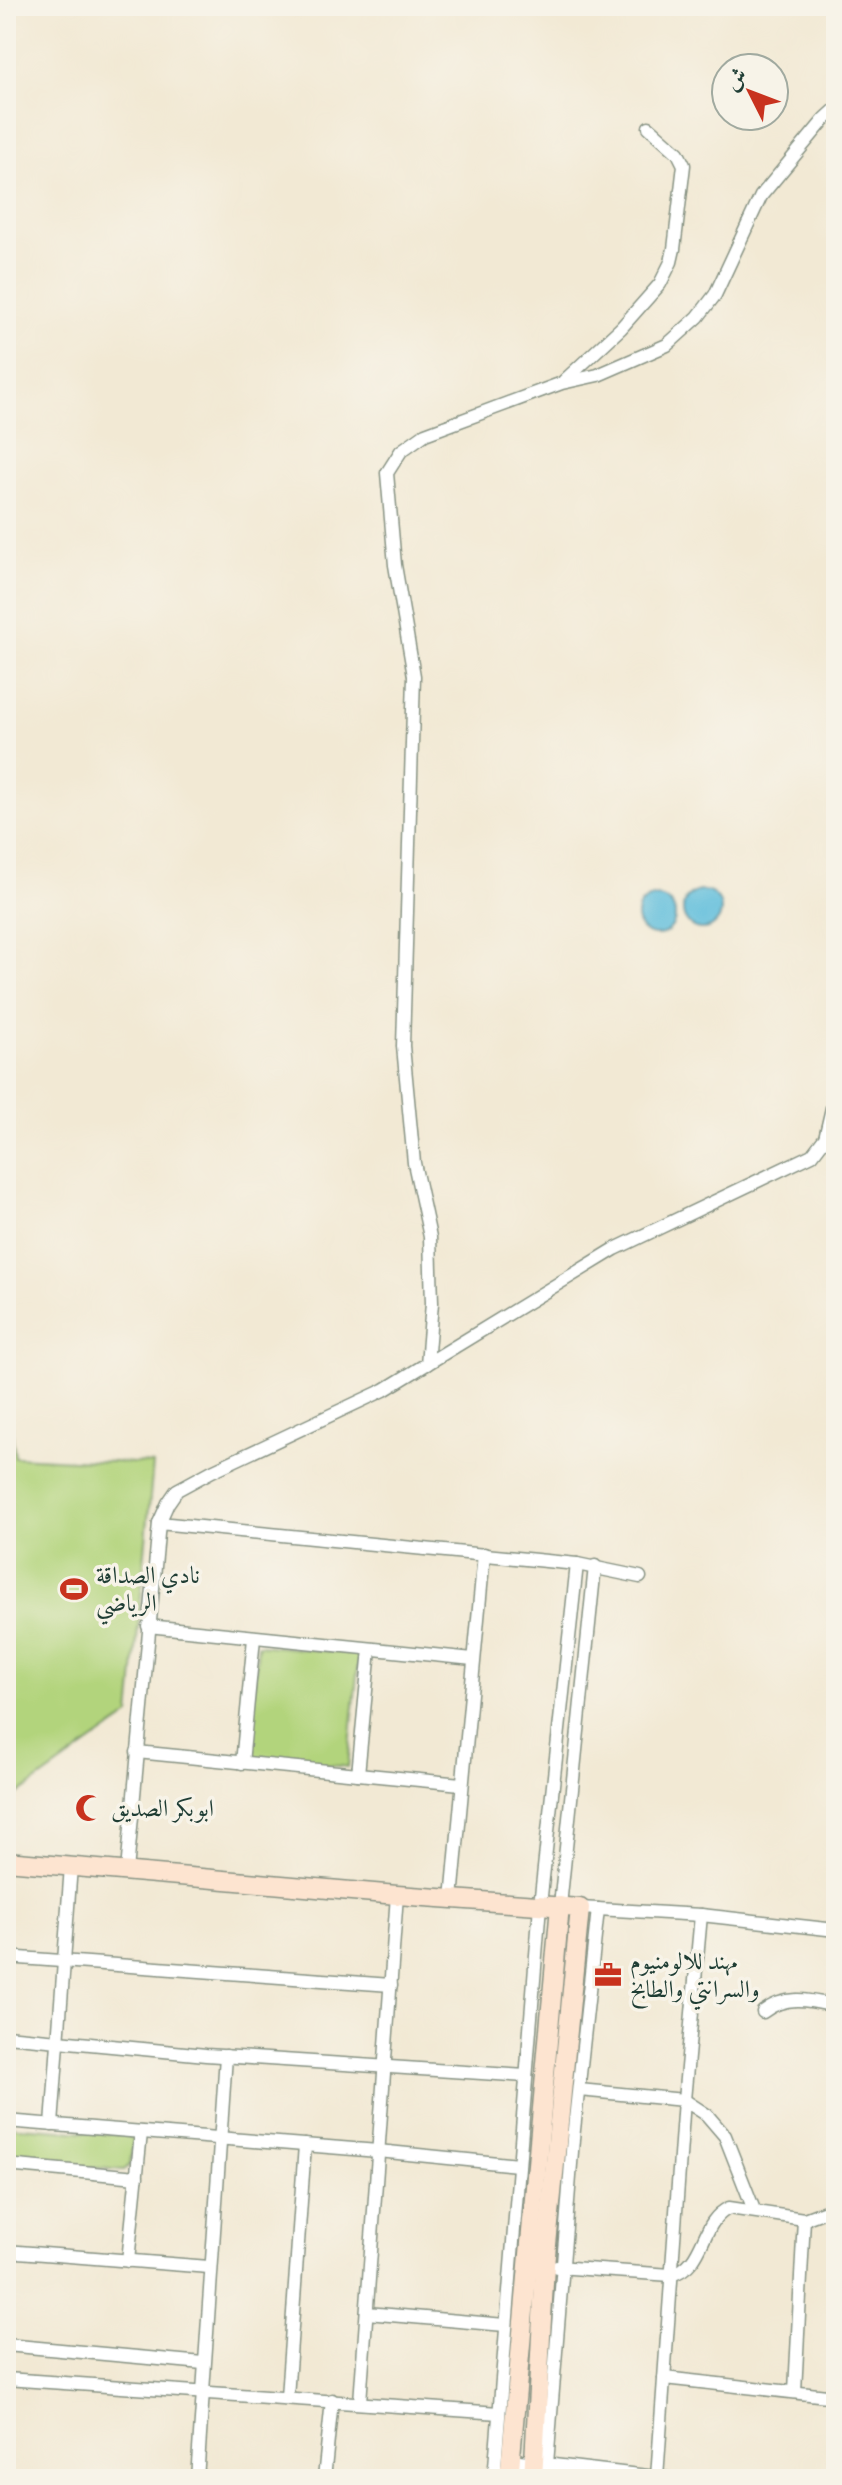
<svg xmlns="http://www.w3.org/2000/svg" width="842" height="2485" font-family="'Gentium Book Plus',Amiri,serif">
	<style>
		.green { fill: #b2d47c; stroke: #688858; stroke-width: 2 }
		.water { fill: #5dbddc; stroke: #3e7d88; stroke-width: 2 }
		.lines { fill: none; stroke-linecap: round; stroke-linejoin: round }
		.street-casing { stroke: #889384; stroke-width: 15 }
		.secondary-casing { stroke: #889384; stroke-width: 21 }
		.street { stroke: #fff; stroke-width: 12 }
		.secondary { stroke: #fde4d0; stroke-width: 18 }
		.labels { text-anchor: middle; stroke-width: 7; stroke-linejoin: round; paint-order: stroke }
		.poi-label { font-size: 24px; fill: #1f3d34; stroke: #f7f3e8; text-anchor: start }
	</style>
	<rect width="100%" height="100%" fill="#f7f3e8"/>
	<filter id="ink" filterUnits="userSpaceOnUse"><feTurbulence type="fractalNoise" baseFrequency=".0125" numOctaves="2"/><feDisplacementMap in="SourceGraphic" scale="16" xChannelSelector="R" yChannelSelector="G"/><feConvolveMatrix kernelMatrix="1 2 1 2 8 2 1 2 1" color-interpolation-filters="sRGB"/></filter>
	<filter id="wash" filterUnits="userSpaceOnUse"><feTurbulence type="fractalNoise" baseFrequency=".006" numOctaves="4" result="noise"/><feDisplacementMap in="SourceGraphic" scale="32" xChannelSelector="R" yChannelSelector="G"/><feGaussianBlur stdDeviation="1.8" result="paint"/><feColorMatrix in="noise" values="0 0 0 0 0 0 0 0 0 0 0 0 0 0 0 0 0 1.4 0 .05"/><feComposite in="paint" operator="in"/></filter>
	<g filter="url(#wash)">
		<rect width="100%" height="100%" fill="#f2e9d4"/>
		<g class="green">
			<polygon points="6,1406 9,1406 15,1457 153,1464 130,1715 6,1803"/>
			<polygon points="258,1645 359,1654 348,1767 247,1757"/>
			<polygon points="6,2126 127,2135 133,2140 130,2165 124,2170 6,2161"/>
		</g>
		<g class="water">
			<circle cx="702" cy="910" r="19"/>
			<circle cx="656" cy="916" r="19"/>
		</g>
	</g>
	<g filter="url(#ink)">
		<g class="lines">
			<g class="street-casing">
				<g id="street">
					<polyline points="564,381 621,328 660,284 671,262 674,249 684,165 678,153 649,127"/>
					<polyline points="427,1364 432,1303 430,1237 414,1163 403,1046 414,676 395,565 387,473 401,451 425,434 562,383 598,375 667,345 698,317 715,295 761,196 824,120 836,109"/>
					<polyline points="159,1523 168,1503 177,1490 212,1471 384,1390 615,1249 812,1155 825,1138 836,1091"/>
					<polyline points="148,1626 473,1659"/>
					<polyline points="137,1752 358,1774 370,1649"/>
					<polyline points="242,1763 254,1638"/>
					<polyline points="358,1774 461,1784"/>
					<polyline points="127,1871 159,1523 577,1564 640,1577"/>
					<polyline points="452,1899 484,1554"/>
					<polyline points="560,1906 595,1566"/>
					<polyline points="580,1908 701,1915 836,1930"/>
					<polyline points="6,1957 391,1985"/>
					<path d="M763,2012C786,1994 809,2000 836,2006"/>
					<polyline points="6,2036 206,2055 526,2076"/>
					<polyline points="579,2090 684,2100 707,2115 725,2136 754,2210"/>
					<polyline points="6,2121 378,2151 518,2165"/>
					<polyline points="52,2125 71,1866"/>
					<polyline points="6,2165 137,2177"/>
					<polyline points="6,2251 209,2267"/>
					<polyline points="128,2261 141,2133"/>
					<path d="M557,2267L671,2275C707,2264 699,2222 729,2208L804,2219L836,2207"/>
					<polyline points="367,2313 505,2325"/>
					<polyline points="6,2345 203,2363"/>
					<polyline points="664,2378 836,2397"/>
					<polyline points="6,2379 499,2413"/>
					<polyline points="795,2391 804,2219"/>
					<polyline points="287,2397 305,2145"/>
					<polyline points="360,2402 397,1895"/>
					<polyline points="511,2460 673,2479"/>
					<polyline points="547,2464 573,2139 598,1909"/>
					<polyline points="6,2475 59,2479"/>
					<polyline points="657,2477 684,2100 701,1915"/>
					<polyline points="197,2479 226,2056"/>
					<polyline points="324,2479 332,2400"/>
					<polyline points="494,2479 540,1905 577,1564"/>
				</g>
			</g>
			<g class="secondary-casing">
				<g id="secondary">
					<polyline points="6,1861 397,1895 580,1908 545,2265 533,2479"/>
					<polyline points="509,2479 560,1906"/>
				</g>
			</g>
			<use href="#street" class="street"/>
			<use href="#secondary" class="secondary"/>
		</g>
	</g>
	<defs>
		<g id="stadium-bare" transform="scale(2.16)"><path d="M0-5a6.5 5 0 1 0 0 10a6.5 5 0 1 0 0-10ZM-3.5-1.8h7v3.6h-7Z" fill="#c8321e" stroke="#f7f3e8" stroke-width="2.5" paint-order="stroke"/></g>
		<g id="mosque-bare" transform="scale(2.16)"><path d="M3.5-4.9A6 6 0 1 0 3.5 4.9A5 5 0 1 1 3.5-4.9Z" fill="#c8321e" stroke="#f7f3e8" stroke-width="2.5" paint-order="stroke"/></g>
		<g id="office-bare" transform="scale(2.16)"><path d="M-6-3h4V-5.5h4V-3h4V5H-6ZM-1-4.5V-3h2v-1.5ZM-6 0V1H6V0Z" fill="#c8321e" stroke="#f7f3e8" stroke-width="2.5" paint-order="stroke"/></g>
	</defs>
	<g fill-rule="evenodd">
		<use href="#stadium-bare" x="74" y="1589"/>
		<use href="#mosque-bare" x="89" y="1808"/>
		<use href="#office-bare" x="608" y="1975"/>
	</g>
	<g class="labels">
		<g class="poi-label">
			<text x="96" y="1583">نادي الصداقة<tspan x="96" dy="28">الرياضي</tspan></text>
			<text x="111" y="1816">ابوبكر الصديق</text>
			<text x="630" y="1969">مهند للالومنيوم<tspan x="630" dy="28">والسرانتي والطابخ</tspan></text>
		</g>
	</g>
	<rect width="842" height="2485" fill="none" stroke="#f7f3e8" stroke-width="32"/>
	<g transform="translate(750 92) rotate(312)"><circle r="38" fill="#f7f3e8" stroke="#a1aaa0" stroke-width="2"/>
	<path d="M0-6L14 30L0 20L-14 30Z" fill="#c8321e"/>
	<text y="-12" font-size="22" font-weight="bold" text-anchor="middle" fill="#1f3d34">ش</text>
	</g>
</svg>
